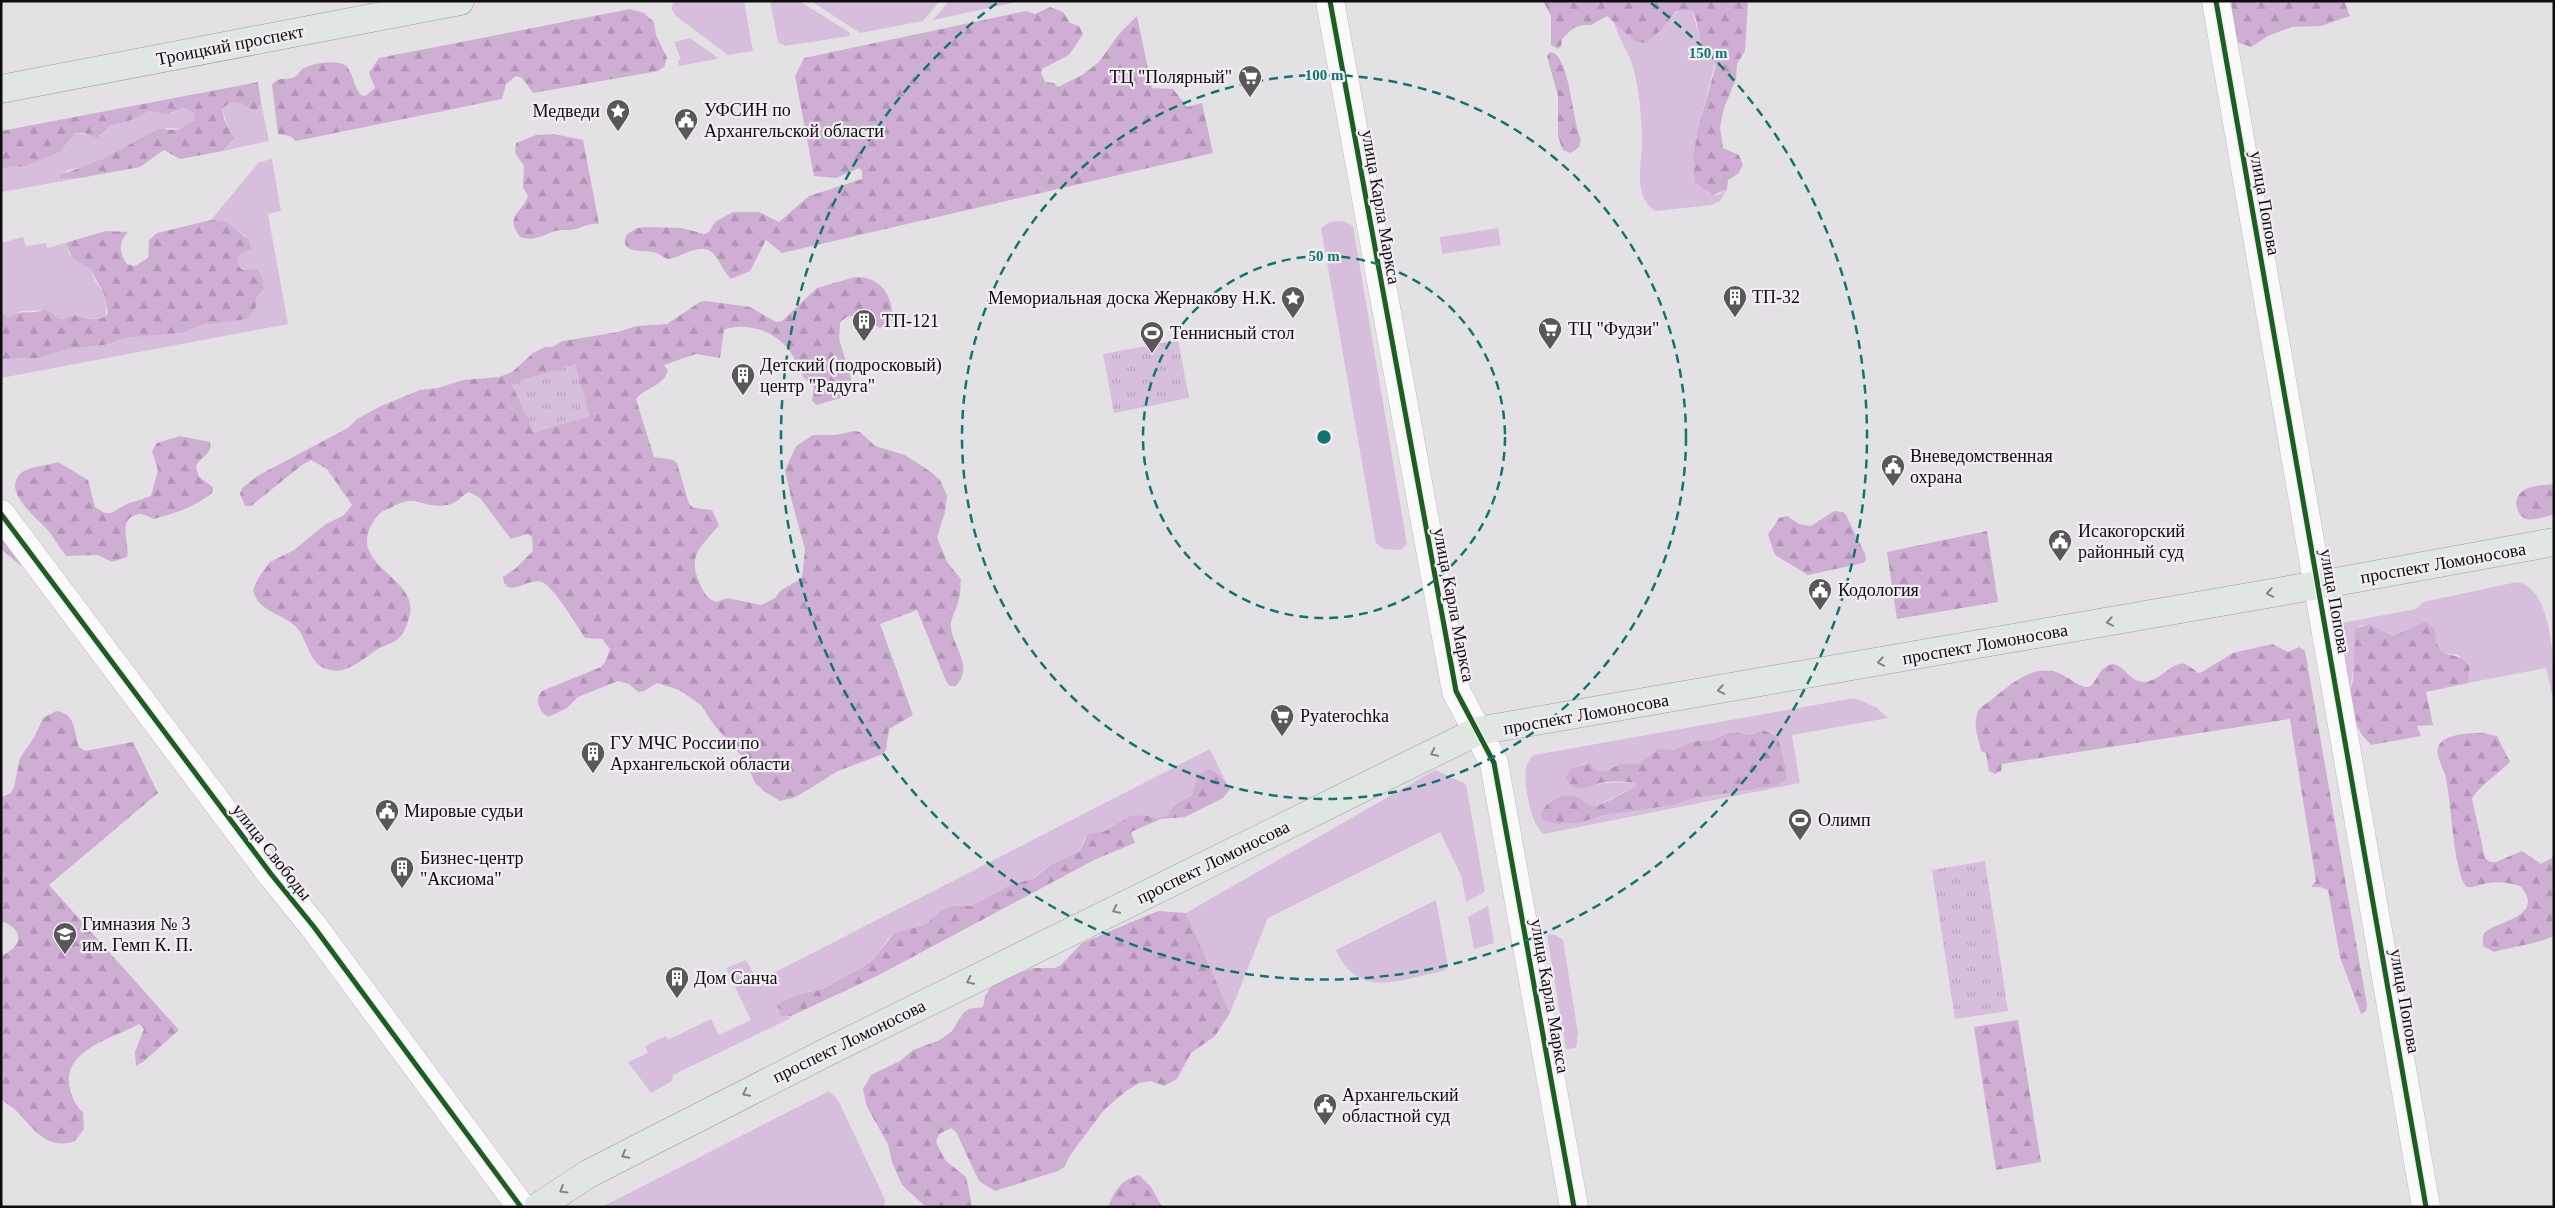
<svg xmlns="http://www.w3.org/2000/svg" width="2555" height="1208" font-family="Georgia,serif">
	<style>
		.grass { fill: #d8bedd; fill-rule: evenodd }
		.forest { fill: url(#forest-firs) }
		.park { fill: url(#park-tufts) }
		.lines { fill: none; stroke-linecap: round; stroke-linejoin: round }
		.minor-casing { stroke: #bebcbf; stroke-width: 29 }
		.major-casing { stroke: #94a09a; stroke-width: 29 }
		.minor { stroke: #fbfafb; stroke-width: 28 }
		.major { stroke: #e0e7e2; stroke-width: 28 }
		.cycleway-casing { stroke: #f2edf3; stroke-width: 8 }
		.cycleway { stroke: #1b5e20; stroke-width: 5 }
		.oneway { stroke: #828583 }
		.ring { fill: none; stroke: #0f766e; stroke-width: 2.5; stroke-dasharray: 9 6 }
		.labels { text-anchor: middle; stroke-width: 4.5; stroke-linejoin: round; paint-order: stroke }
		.street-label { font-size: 18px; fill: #0e0d0e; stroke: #f2edf3 }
		.poi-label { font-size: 18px; fill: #0e0d0e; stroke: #f2edf3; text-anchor: start }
		.centre { fill: #0f766e; stroke: #f2edf3; stroke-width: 2.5 }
		.ring-label { font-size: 15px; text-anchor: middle; font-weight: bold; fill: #0f766e; stroke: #f2edf3; stroke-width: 4.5; stroke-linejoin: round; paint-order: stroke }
	</style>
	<defs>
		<pattern id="forest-firs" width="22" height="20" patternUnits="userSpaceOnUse" patternTransform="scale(1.25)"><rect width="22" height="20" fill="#cfaed4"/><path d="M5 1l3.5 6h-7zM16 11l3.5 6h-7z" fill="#b194b5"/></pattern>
		<pattern id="park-tufts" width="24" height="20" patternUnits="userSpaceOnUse" patternTransform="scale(1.25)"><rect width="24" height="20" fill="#d8bedd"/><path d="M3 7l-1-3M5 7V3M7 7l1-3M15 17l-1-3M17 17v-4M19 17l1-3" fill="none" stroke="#b8a2bc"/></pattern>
	</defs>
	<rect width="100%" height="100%" fill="#e4e1e5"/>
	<g class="grass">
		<polygon points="674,1 744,1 753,51 728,55 676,16 671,8"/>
		<polygon points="770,1 799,1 849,32 850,36 785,46 778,42"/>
		<polygon points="811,1 940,1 923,21 860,33"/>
		<polygon points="949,1 1022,1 933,20"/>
		<path d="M1680,9L1692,10L1704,52L1716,60L1698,128L1693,163L1699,184L1709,193L1718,195L1727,189L1720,201L1712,205L1655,211C1631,195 1643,159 1642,136C1641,113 1639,85 1632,64C1627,49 1617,36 1614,21L1635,42L1646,43Z"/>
		<polygon points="690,38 717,57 716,59 679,66 678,60 681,59 674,42"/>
		<polygon points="233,101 241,102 256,110 261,102 269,141 223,151 233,141 222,109"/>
		<polygon points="185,108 195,114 195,120 182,129 167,128 150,134 105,158 84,167 68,170 61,178 80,178 1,192 1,169 13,166 24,167 60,152 75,133 100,136 111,125 150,111 172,113"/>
		<polygon points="272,159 281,211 268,214 288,324 1,378 1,359 39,358 69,349 104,345 126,338 182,333 202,325 248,319 256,307 255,298 264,289 262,276 257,269 242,270 237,263 239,255 247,251 247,237 227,223 211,220 259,162"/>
		<polygon points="1344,221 1353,226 1407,544 1401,550 1384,549 1376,543 1321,228 1330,222"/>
		<polygon points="1498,228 1501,245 1442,254 1440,237"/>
		<path d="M23,237L26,246L46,243L47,248L65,243C73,264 73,258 90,267L95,281L108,299L105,317C95,321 84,317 74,315C61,320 57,321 47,310L21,311L9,317L1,313V243Z"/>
		<path d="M2517,582C2555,588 2554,674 2554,703L2546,668L2468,683L2470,667L2458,655L2442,652L2436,642V636L2412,627L2393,636L2369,624L2359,626C2352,649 2356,672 2348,695L2337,624L2416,609L2423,602Z"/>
		<path d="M1854,698L1876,707L1888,718L1792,735L1800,783L1544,834C1531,827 1523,781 1526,768C1527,763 1531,757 1534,755ZM1765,730L1777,737C1780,744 1788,773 1787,779L1776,786L1694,798L1674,805L1605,815L1579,823L1558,824L1550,802C1562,794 1578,792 1588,806H1596L1636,786L1637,782L1604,783L1576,788L1573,768L1586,763L1592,765L1598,771L1604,773L1620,764H1639L1659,750H1674L1694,741L1712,740L1730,732L1751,735Z"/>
		<polygon points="1210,749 1225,780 1218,773 1197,775 1192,795 1173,806 1167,816 1158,818 1143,815 1130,816 1113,828 1085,837 1079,852 1052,864 1027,882 1001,890 971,906 952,906 940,911 925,925 891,935 874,959 863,967 823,989 797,995 786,1017 791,1016 789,1019 673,1075 672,1081 651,1093 628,1062 648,1053 645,1046 666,1036 668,1040 711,1019 719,1035 751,1020 726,968 746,960 758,981"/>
		<polygon points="1435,770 1466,784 1485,892 1466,902 1461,875 1440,832 1268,918 1230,1013 1186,913"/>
		<path d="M1436,900L1448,967L1443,971C1400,979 1359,1001 1336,950Z"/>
		<polygon points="1488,906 1494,943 1474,949 1468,917"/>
		<polygon points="1548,934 1555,935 1563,940 1578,1033 1576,1048 1566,1049 1548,942"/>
		<polygon points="829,1091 838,1100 881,1191 885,1200 884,1207 602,1207"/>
	</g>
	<g class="forest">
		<polygon points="1543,1 1748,1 1745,51 1737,64 1736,79 1724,108 1720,127 1723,148 1739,155 1743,165 1738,174 1728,180 1727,189 1713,195 1695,183 1693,158 1698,128 1716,65 1713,56 1704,52 1702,48 1696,19 1692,10 1676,11 1662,29 1646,43 1635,42 1607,16 1591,25 1582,25 1572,29 1562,39 1561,46 1558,49 1551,45 1551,16"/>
		<polygon points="2233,1 2344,1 2350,16 2321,26 2291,27 2268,36 2251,47 2237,42 2228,11"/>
		<path d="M1050,7L1063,12L1070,23L1079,26L1083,34L1069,55L1042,69L1041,73L1045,82L1054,83L1058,87L1082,75L1099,62L1119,34L1137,16L1152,88L1173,89L1187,107L1202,103L1213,153L782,253L766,240L750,271L731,279C721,269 721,262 713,253C700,241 681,258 668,259C662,257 659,253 653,252C641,250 618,254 627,234L638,228L646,227L682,228L704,234L709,232L715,222L733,212H759L779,222L809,196L862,179V171L859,168L836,178L814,176L795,76L804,58L1026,11L1035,14Z"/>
		<path d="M630,9L644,13L654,22L656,35L667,58L664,67L658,71L533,93L522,78L516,76L506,84L502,99L296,141L290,136L278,134L272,85C279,75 287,82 296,76C299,74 300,70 304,68C313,63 341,58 348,68C354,77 354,87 361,95L365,96L375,88L369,73L379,58Z"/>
		<path d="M1550,52C1570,53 1572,122 1581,139L1579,147L1571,153L1563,150L1558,137V96L1547,56Z"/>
		<path d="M258,82L261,102L258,109L253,110C241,103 234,97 222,109L224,119L234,139L223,151L180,159L164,150L140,167L80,178H61V175L105,158L158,129L178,130L195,120V114L185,108L167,114L150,111L128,121L111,125L97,138L84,133H75L60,152L24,167L13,166L1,169V131Z"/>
		<path d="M554,134L583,140L599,224C589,223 584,227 576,229C569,231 562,229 555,231C542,235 534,242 520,237C504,216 522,213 528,196L523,187L524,166L515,153L516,143L536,135Z"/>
		<path d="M211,220L227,222L249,240L251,249L239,255L237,263L242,270L257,269L262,276L264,289L256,298V307L248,319L202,325L182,333L126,338L104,345L69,349L39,358L1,359V313L9,317C23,308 31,316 45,309C60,317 54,323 74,315C85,317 97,323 107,315C110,295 98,287 91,269L73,259L65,243L106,231L128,232C118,243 119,252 127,264L135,266L148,258L149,240L157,233Z"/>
		<path d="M855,277C883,277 892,296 893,320L880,328C867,321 852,308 840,323L839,339L854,388L848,396L816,405L812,400L814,388C810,382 804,379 801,373C797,365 794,356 788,349C775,331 745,321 724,330L720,358L696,354L664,365L668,371C662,387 646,387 636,399L654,457L673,460L677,463L689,504L694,508L712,510L719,525C703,546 687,553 699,582C703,591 706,598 716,602L728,598L761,605L775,598L780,591L802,578L805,549L792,502L785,470L796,446L813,435H836L854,431L860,432L875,446L905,455L931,472L940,480L947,496L945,512L937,537L947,562L961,579C960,586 961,595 958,602C956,611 950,618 951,628C953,647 974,666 956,686H950L946,681L917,610L880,624L913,715L889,729L886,750L883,754L838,771L796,797L780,801L765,792L755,783L745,760L715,726L701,705L679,690L657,683L644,691L638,692L629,684L618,681L578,697L567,708L548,717C539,711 534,700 542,691L601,667L605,662L610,649L602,639L585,638C577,626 554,587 542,582C527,577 507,601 503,577L515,569L533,551L532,537L527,534L511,539L480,498L469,492C461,496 457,504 447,505C420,509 418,492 390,508C385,510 381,512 377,516C340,566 418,574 410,615C408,621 405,631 401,636C394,644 383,645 375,651C360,661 344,677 324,668C308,661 307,637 295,626C281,613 257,611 253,590L259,577L270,562L294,550L326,524L344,515L352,505L327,469L311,460L302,465L251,506H245L240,494L242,488L259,475L348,428L357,419L381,406L420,390L438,388L463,380L499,377L512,372L533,353L545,347H552L563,341L618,332L636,326L667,324L700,302L706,301L750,307L776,322L782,321L817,288Z"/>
		<path d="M180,436L210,442C213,455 200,456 196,467L199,477L213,487L212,493C193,508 178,512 154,519C149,518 143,513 139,514C115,518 131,545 127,557L112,562L98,555L66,556C61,549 56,542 51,534C41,520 0,493 21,473C29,466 47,466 58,462L88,480L95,507L105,513H111L127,504L151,496L158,470L152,451L157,443Z"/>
		<path d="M2554,484V514C2536,519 2521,527 2516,504C2518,484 2540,486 2554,484Z"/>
		<polygon points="1834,511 1843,512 1846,515 1865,554 1866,560 1863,563 1808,575 1775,555 1768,535 1779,518 1787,516 1799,524 1811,526"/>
		<polygon points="1,524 26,566 20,565 1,549"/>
		<polygon points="1987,531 1998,602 1897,619 1887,552"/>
		<path d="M2422,623H2427L2435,630L2436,642L2442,652C2454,657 2462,655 2470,667L2468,683L2426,692L2433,725L2417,726L2421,736L2371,745L2362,735L2355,722L2348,695L2353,681L2355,629L2369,624L2393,636Z"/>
		<path d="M2272,644L2288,652L2299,647L2305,651L2367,1005L2366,1011L2361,1014L2340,957L2328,890L2320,887H2311L2316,881L2290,719L2002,764L2001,771L1995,774L1989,771L1986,753L1981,751C1979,738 1973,729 1977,714C1978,708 1984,705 1990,701C2008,687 2027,667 2053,671C2064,673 2080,688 2087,687C2097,687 2097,665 2114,664C2125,667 2131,682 2144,682C2161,681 2173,660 2185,664C2190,666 2194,670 2198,673L2202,672L2233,653Z"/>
		<path d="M56,711C76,713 74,732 79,747L85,751L133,742L158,793L49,885L179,1030L143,1062L136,1066L135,1052L144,1029L139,1024C113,1039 61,1049 70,1089C72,1098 76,1106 83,1112L84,1129L75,1141C51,1150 36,1133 22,1117C16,1109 8,1105 1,1099V956C23,946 25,930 1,921V797L11,793L14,787L20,758L35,736L43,718Z"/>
		<path d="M1764,730L1777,737C1780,743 1788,773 1787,779L1776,786L1694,798L1674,805L1605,815L1579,823L1558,824L1543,820L1541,813C1548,800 1566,790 1581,799C1586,802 1587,807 1594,806C1601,806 1629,790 1636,786V783C1626,781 1611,781 1600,783C1590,786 1583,790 1573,787L1566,779L1569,769L1589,763L1598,771L1604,772L1620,764H1639L1659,749L1674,750L1694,741L1712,740L1730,732L1751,735Z"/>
		<path d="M2483,733L2497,736L2510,762C2500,772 2477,788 2472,799L2485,858L2490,862H2496L2522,851L2541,864L2552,858L2554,853V936C2533,945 2516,946 2494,952L2483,946C2483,942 2482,938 2484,934C2490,922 2549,918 2520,886C2510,883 2498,881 2487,883C2479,885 2474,888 2467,887L2463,882C2452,851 2452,810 2446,778C2444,768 2434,755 2439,745C2446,733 2472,733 2483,733Z"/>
		<path d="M1209,769C1218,772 1226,780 1230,789L1223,798L1185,817L1161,819L1131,832L1135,843L1096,859L877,976L791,1016H781L777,1005L797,995L823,989L863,967L874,959L894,933L925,925L940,911L952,906H971L1009,886L1034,878L1052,864L1079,852L1088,834L1105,831L1130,816L1143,815L1158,818L1167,816L1173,806L1192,795L1197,775Z"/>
		<polygon points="1158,911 1186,913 1230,1013 1215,1036 1191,1053 1177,1079 1164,1086 1151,1081 1139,1083 1126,1091 1104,1110 1071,1154 1064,1167 1058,1171 995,1191 979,1181 956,1132 951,1128 939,1134 936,1142 945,1160 966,1177 972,1206 926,1207 902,1185 892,1162 888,1144 867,1107 863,1089 871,1075 900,1061 913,1050 940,1040 952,1031 963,1013 969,1009 983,1007 985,996 993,984 1033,968 1055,968 1061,965 1082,943"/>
		<polygon points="2018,1020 2041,1162 1996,1170 1974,1027"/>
		<path d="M1139,1175L1151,1187L1162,1207H1108C1114,1192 1121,1179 1139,1175Z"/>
	</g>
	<g class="park">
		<polygon points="1178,340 1189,398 1114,413 1103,354"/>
		<polygon points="575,364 590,416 534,433 511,383"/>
		<polygon points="1985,861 2008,1011 1955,1019 1932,870"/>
	</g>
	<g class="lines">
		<g class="minor-casing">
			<g id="minor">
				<polyline points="1330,1 1456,691 1494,763 1574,1207"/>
				<polyline points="2216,1 2426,1207"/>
				<polyline points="1,514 271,874 314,927 521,1207"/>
			</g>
		</g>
		<g class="major-casing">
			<g id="major">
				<polyline points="1,89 460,1"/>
				<polyline points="538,1207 588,1174 825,1053 1478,731 2341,581 2554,542"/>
			</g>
		</g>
		<use href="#minor" class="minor"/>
		<use href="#major" class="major"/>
		<g class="cycleway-casing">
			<g id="cycleway">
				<polyline points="1330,1 1456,691 1494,763 1574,1207"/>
				<polyline points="2216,1 2426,1207"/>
				<polyline points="1,514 271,874 314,927 521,1207"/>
			</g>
		</g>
		<use href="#cycleway" class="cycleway"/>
	</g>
	<defs><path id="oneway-chevron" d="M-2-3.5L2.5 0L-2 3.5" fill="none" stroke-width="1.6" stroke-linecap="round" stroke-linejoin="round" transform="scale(1.25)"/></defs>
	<g class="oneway">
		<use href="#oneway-chevron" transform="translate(2270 593) rotate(170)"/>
		<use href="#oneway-chevron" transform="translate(2110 622) rotate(170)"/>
		<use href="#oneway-chevron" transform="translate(1881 662) rotate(170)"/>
		<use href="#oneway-chevron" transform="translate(1721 690) rotate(170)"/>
		<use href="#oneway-chevron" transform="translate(1434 753) rotate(154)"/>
		<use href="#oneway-chevron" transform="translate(1116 910) rotate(154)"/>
		<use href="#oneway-chevron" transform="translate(970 981) rotate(154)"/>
		<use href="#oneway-chevron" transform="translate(746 1093) rotate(153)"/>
		<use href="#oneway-chevron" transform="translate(625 1155) rotate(152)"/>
		<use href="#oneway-chevron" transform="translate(563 1190) rotate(149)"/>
	</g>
	<g class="ring">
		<circle cx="1324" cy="437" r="181"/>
		<circle cx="1324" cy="437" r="362"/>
		<path d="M1651 3A543 543 0 1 1 997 3"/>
	</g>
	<defs>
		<g id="supermarket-pin" transform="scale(1.25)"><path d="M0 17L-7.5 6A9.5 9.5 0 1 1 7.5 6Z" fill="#595759" stroke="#f2edf3"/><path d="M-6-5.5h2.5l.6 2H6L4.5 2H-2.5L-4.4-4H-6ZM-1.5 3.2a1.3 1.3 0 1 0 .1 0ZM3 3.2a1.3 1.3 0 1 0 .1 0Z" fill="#fff"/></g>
		<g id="sight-pin" transform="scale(1.25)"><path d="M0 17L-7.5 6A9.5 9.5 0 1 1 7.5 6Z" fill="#595759" stroke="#f2edf3"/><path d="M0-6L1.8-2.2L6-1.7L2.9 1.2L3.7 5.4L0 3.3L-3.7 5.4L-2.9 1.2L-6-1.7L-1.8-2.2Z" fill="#fff"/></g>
		<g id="civic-pin" transform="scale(1.25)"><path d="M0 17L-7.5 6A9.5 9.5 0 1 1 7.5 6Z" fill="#595759" stroke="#f2edf3"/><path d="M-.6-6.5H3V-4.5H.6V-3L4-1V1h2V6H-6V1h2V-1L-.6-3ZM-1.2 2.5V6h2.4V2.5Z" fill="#fff"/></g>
		<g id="building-pin" transform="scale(1.25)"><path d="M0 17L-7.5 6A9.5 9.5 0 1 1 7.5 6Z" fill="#595759" stroke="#f2edf3"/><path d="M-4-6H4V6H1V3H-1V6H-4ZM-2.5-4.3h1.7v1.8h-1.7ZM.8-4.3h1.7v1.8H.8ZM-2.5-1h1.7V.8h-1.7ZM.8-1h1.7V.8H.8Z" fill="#fff"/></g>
		<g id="stadium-pin" transform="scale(1.25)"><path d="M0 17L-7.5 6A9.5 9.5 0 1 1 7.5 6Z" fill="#595759" stroke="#f2edf3"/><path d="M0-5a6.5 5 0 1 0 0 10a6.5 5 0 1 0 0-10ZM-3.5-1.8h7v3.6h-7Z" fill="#fff"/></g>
		<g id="school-pin" transform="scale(1.25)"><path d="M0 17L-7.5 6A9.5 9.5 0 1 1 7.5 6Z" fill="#595759" stroke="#f2edf3"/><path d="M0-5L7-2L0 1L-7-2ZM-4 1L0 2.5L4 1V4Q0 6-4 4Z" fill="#fff"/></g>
	</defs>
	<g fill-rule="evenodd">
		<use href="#supermarket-pin" x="1250" y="77"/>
		<use href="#sight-pin" x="618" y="111"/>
		<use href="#civic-pin" x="686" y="120"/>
		<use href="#building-pin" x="1735" y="297"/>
		<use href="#sight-pin" x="1293" y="298"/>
		<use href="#building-pin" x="864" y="321"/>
		<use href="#supermarket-pin" x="1550" y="329"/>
		<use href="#stadium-pin" x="1152" y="333"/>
		<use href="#building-pin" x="743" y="375"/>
		<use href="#civic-pin" x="1893" y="466"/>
		<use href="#civic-pin" x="2060" y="541"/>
		<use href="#civic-pin" x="1820" y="590"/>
		<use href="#supermarket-pin" x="1282" y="716"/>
		<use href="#building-pin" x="593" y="753"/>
		<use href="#civic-pin" x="387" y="811"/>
		<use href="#stadium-pin" x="1800" y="820"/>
		<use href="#building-pin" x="402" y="868"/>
		<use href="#school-pin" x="65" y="934"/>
		<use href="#building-pin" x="677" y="978"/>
		<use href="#civic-pin" x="1325" y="1105"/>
	</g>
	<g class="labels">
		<g class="street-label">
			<text transform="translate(230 45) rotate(-11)" y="6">Троицкий проспект</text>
			<text transform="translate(2265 203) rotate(80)" y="6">улица Попова</text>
			<text transform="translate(1381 207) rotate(80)" y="6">улица Карла Маркса</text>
			<text transform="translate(2443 563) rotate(-10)" y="6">проспект Ломоносова</text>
			<text transform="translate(2335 601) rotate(80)" y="6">улица Попова</text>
			<text transform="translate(1454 605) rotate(79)" y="6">улица Карла Маркса</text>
			<text transform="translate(1985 644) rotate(-10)" y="6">проспект Ломоносова</text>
			<text transform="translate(1586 714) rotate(-10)" y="6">проспект Ломоносова</text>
			<text transform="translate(272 852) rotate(52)" y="6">улица Свободы</text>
			<text transform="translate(1213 862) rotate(-26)" y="6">проспект Ломоносова</text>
			<text transform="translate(1550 996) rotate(80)" y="6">улица Карла Маркса</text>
			<text transform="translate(2405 1001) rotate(80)" y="6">улица Попова</text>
			<text transform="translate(849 1041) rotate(-26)" y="6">проспект Ломоносова</text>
		</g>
		<g class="poi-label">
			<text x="1232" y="83" text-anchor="end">ТЦ "Полярный"</text>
			<text x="704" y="116">УФСИН по<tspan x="704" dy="21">Архангельской области</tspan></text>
			<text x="600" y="117" text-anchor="end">Медведи</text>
			<text x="1752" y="303">ТП-32</text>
			<text x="1276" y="304" text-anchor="end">Мемориальная доска Жернакову Н.К.</text>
			<text x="882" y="327">ТП-121</text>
			<text x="1568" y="335">ТЦ "Фудзи"</text>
			<text x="1170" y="339">Теннисный стол</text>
			<text x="760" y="371">Детский (подросковый)<tspan x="760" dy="21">центр "Радуга"</tspan></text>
			<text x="1910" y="462">Вневедомственная<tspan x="1910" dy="21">охрана</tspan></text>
			<text x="2078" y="537">Исакогорский<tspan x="2078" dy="21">районный суд</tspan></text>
			<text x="1838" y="596">Кодология</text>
			<text x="1300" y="722">Pyaterochka</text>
			<text x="610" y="749">ГУ МЧС России по<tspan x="610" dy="21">Архангельской области</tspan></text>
			<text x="404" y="817">Мировые судьи</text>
			<text x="1818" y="826">Олимп</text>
			<text x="420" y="864">Бизнес-центр<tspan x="420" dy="21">"Аксиома"</tspan></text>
			<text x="82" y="930">Гимназия № 3<tspan x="82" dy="21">им. Гемп К. П.</tspan></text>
			<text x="694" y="984">Дом Санча</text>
			<text x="1342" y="1101">Архангельский<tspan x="1342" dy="21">областной суд</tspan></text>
		</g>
	</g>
	<circle cx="1324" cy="437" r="8" class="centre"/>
	<g class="ring-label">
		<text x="1708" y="58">150 m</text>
		<text x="1324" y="80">100 m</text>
		<text x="1324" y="261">50 m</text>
	</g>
	<rect width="2555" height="1208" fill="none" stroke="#0e0d0e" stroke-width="5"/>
</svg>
